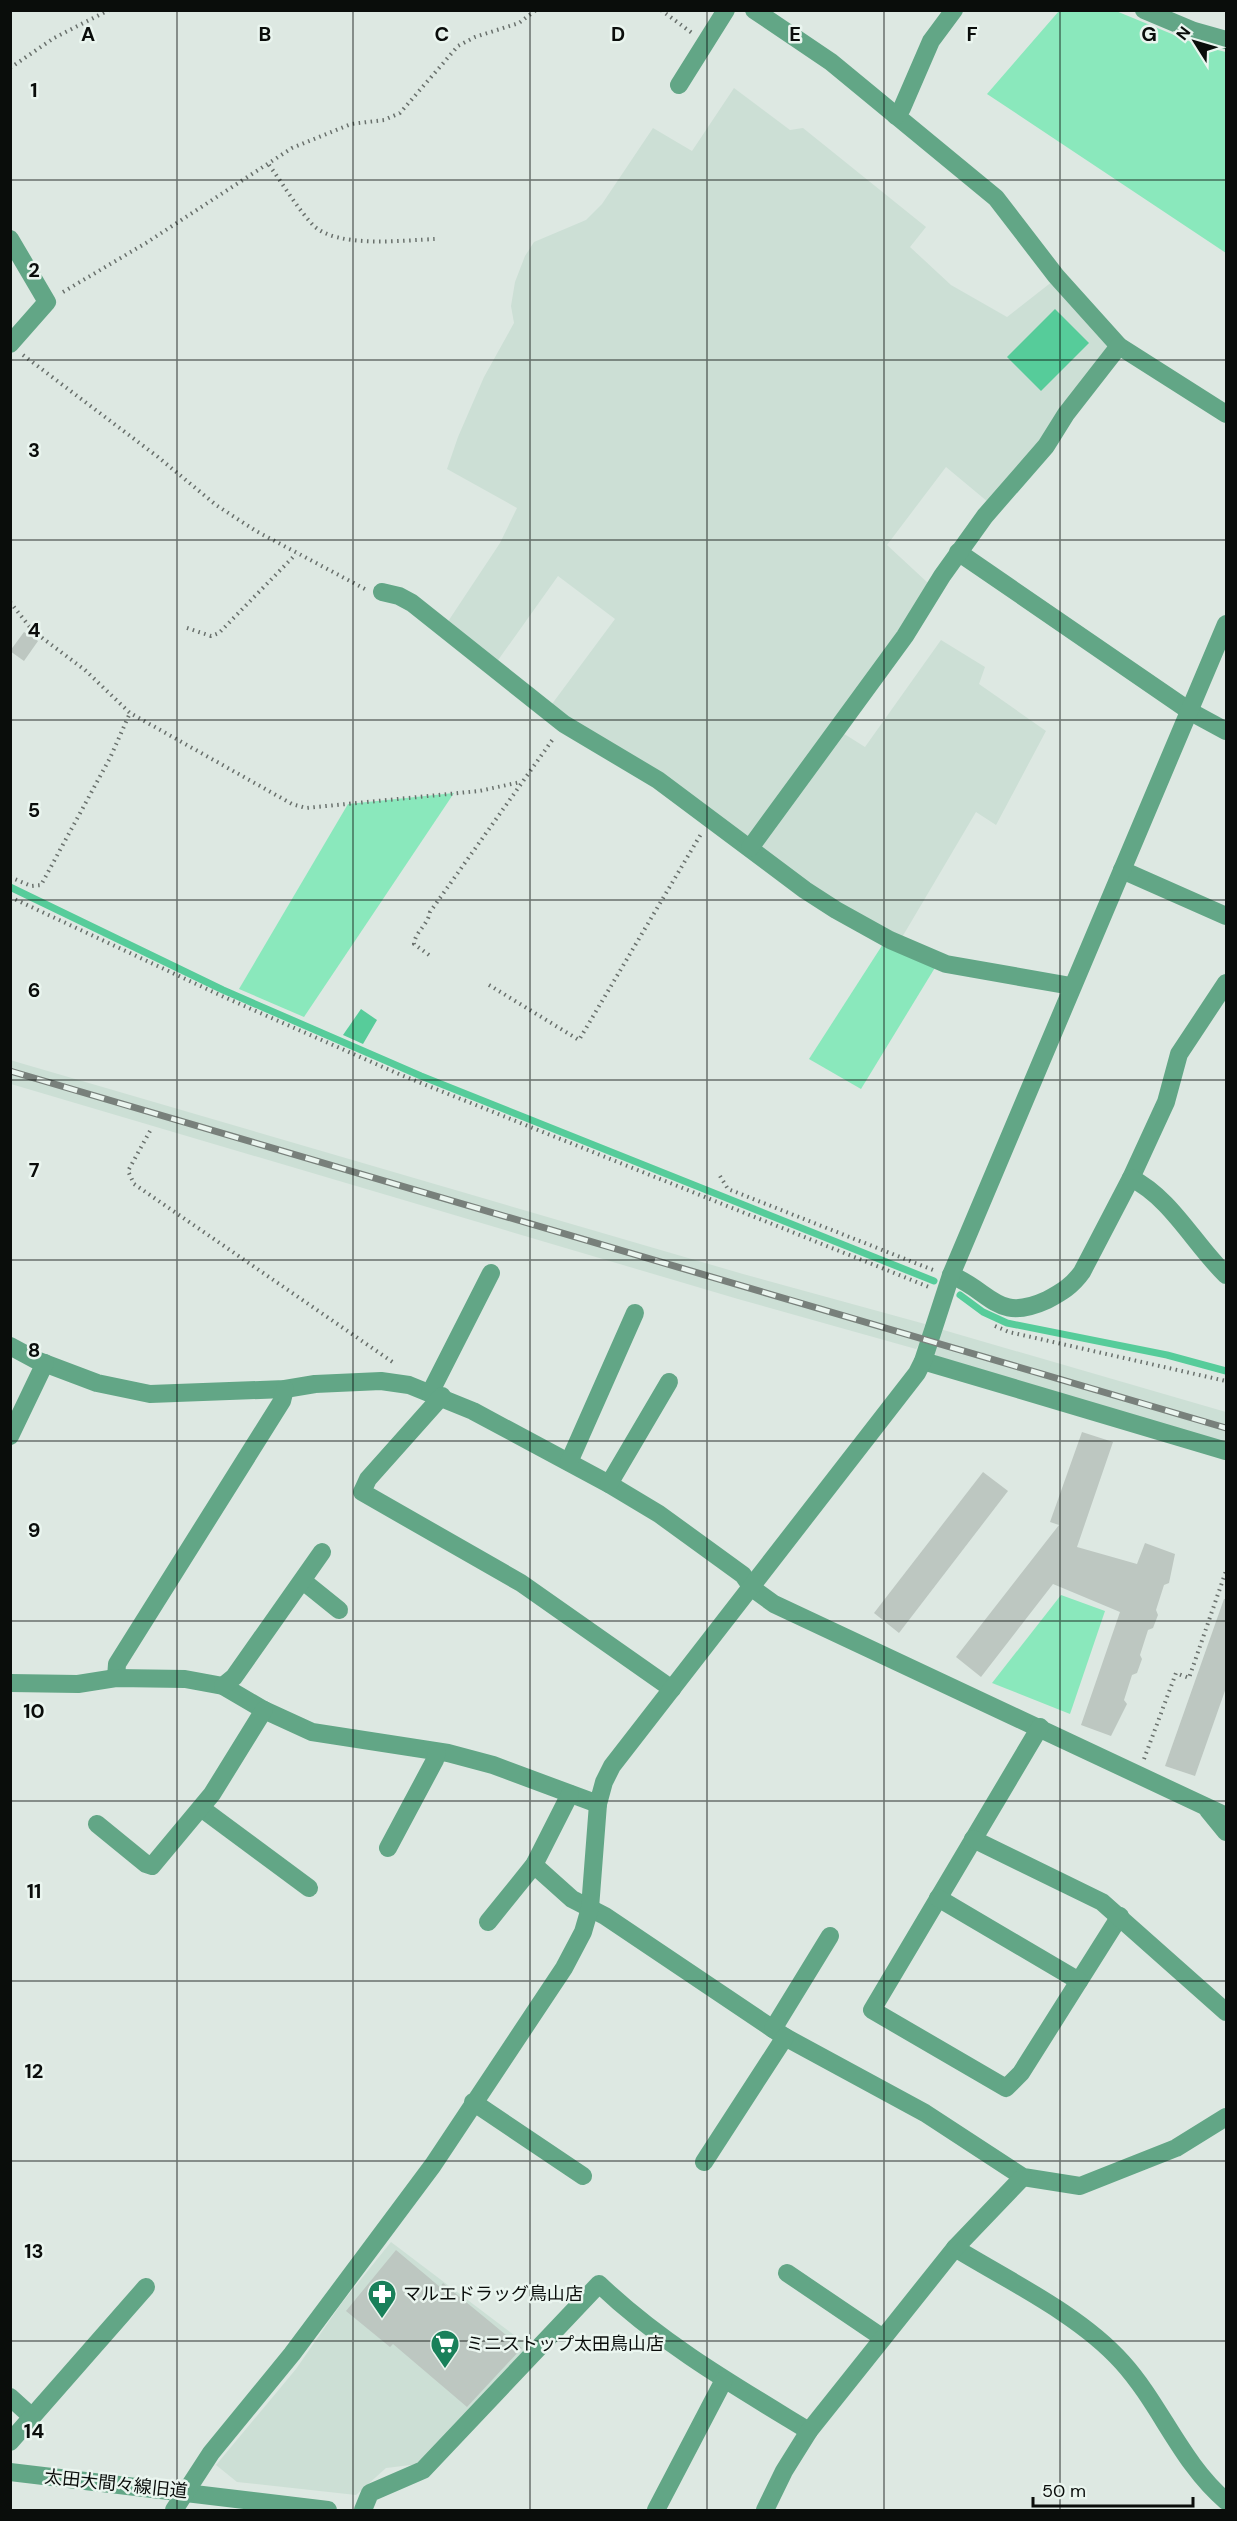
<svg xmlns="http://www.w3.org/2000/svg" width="1237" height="2521" font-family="'DM Sans','Noto Sans JP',sans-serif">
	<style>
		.built { fill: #ccdfd5 }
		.green { fill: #8ae8bc }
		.forest { fill: #57cc9a }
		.water { fill: #56cc9a }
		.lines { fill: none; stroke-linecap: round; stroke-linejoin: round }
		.stream { stroke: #56cc9a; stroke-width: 7 }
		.building { fill: #bdc7c1 }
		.path { stroke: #69706c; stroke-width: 4; stroke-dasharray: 1.5 4.5; stroke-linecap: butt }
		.minor { stroke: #62a686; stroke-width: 18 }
		.rail-casing { stroke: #78807b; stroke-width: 7 }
		.rail { stroke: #eaf5ef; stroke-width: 4.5; stroke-dasharray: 14; stroke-linecap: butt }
		.grid { fill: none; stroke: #0a0d0b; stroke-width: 1.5; stroke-opacity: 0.55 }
		.labels { text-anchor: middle; stroke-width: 5; stroke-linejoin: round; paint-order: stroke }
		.poi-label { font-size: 18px; fill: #0a0d0b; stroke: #eaf5ef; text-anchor: start }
		.street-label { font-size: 18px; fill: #0a0d0b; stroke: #eaf5ef }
		.grid-label { font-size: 20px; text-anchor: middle; font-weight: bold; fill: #0a0d0b; stroke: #eaf5ef; stroke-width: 5; stroke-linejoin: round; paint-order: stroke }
	</style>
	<rect width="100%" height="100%" fill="#dde8e2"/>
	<g class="built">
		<polygon points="734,88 790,130 803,128 926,227 910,247 951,285 1007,317 1053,281 1111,342 1041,443 988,502 946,467 887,545 928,583 897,633 830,725 865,747 941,640 985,667 979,684 1046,731 996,825 976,812 901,939 840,907 748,841 549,708 615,619 558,576 496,663 447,623 500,543 517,508 447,469 458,437 484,377 514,323 511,306 515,282 525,256 534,242 586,220 602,204 653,128 692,151"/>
		<polygon points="10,1060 743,1274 925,1324 921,1342 916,1349 738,1299 11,1084"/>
		<polygon points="940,1329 1226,1412 1226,1443 937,1356 933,1352"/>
		<polygon points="391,2242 531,2348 419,2464 386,2468 356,2495 237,2482 216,2465 296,2369 341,2304"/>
	</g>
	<g class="green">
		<polygon points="1059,11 1116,11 1201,46 1226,52 1226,253 987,94"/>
		<polygon points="454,793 304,1017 239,989 348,804"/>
		<polygon points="883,944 936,966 861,1089 809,1059"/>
		<polygon points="1061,1595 1105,1611 1070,1714 992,1683"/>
	</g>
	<polygon class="forest" points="361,1009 377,1020 363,1044 343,1035"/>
	<polygon class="water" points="1055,309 1089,343 1041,391 1007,357"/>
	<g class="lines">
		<g class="stream">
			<polyline points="10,887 223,990 421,1076 934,1281"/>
			<polyline points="960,1295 983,1312 1007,1323 1167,1355 1226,1371"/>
		</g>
	</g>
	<g class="building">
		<polygon points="24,632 38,641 24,661 10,651"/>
		<polygon points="1082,1432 1113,1442 1077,1547 1137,1564 1145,1543 1175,1554 1169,1583 1164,1585 1156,1610 1158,1615 1153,1628 1148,1630 1140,1655 1142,1659 1137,1673 1132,1675 1124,1700 1127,1704 1111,1736 1081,1725 1120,1612 1053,1584 981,1677 956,1657 1059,1525 1050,1522"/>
		<polygon points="983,1472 1008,1491 899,1633 874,1613"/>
		<polygon points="1224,1599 1227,1599 1227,1685 1195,1776 1165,1766"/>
		<polygon points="396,2250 440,2287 443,2283 522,2348 467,2407 393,2344 390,2347 346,2311"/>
	</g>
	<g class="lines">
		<g class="path">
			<polyline points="661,10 692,33"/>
			<polyline points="10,68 54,38 109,10"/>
			<path d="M269,165C283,184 297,208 313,225C337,249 404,240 436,239"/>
			<polyline points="63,292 146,243 292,148 351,124 384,120 400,113 458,46 475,37 519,23 536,10"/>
			<polyline points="23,355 158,457 216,505 256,531 365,589"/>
			<polyline points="10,602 33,631 85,670 130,713 292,804 306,808 479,791 521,782"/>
			<polyline points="187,628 211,636 219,633 296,554"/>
			<polyline points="10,877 31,886 41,885 110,758 130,713"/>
			<polyline points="10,897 224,997 401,1075 929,1287"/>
			<path d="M429,955L414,944C415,932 428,925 430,912L553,739"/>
			<polyline points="489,985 579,1040 701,834"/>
			<polyline points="150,1131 128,1171 134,1184 394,1363"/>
			<polyline points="720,1176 728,1189 933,1270"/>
			<polyline points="995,1326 1009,1332 1226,1381"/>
			<polyline points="1144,1759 1176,1673 1189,1678 1226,1571"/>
		</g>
		<g class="minor">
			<polyline points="754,10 831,62 996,198 1056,276 1119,346 1226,414"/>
			<polyline points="1144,10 1194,31 1226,40"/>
			<polyline points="679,85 726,10"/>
			<polyline points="896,116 902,108 931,41 954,10"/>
			<polyline points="10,239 47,302 10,344"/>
			<polyline points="958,552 1191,712 1226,731"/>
			<polyline points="382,592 399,596 412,603 564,724 658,780 805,890 836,910 890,940 946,964 1071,986"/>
			<polyline points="750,848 905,636 942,576 985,516 1046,446 1066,414 1119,346"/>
			<polyline points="1122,870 1226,916"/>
			<polyline points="1131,1178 1166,1102 1179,1054 1226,983"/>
			<path d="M951,1275C992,1292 997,1323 1047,1300C1062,1292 1072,1286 1082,1272L1131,1178C1171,1198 1194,1244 1226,1275"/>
			<polyline points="10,1346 36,1360 97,1383 150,1394 285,1389 315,1384 381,1381 409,1385 473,1411 609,1484 659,1514 743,1575 752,1588 774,1604 1226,1816"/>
			<polyline points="923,1361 1226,1451"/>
			<polyline points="430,1393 491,1273"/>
			<polyline points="442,1396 368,1479 362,1492 521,1583 672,1689"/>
			<polyline points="10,1436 45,1363"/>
			<polyline points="569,1462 635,1313"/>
			<polyline points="609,1484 669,1382"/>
			<polyline points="303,1581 339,1610"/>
			<polyline points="116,1678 117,1664 282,1401 285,1389"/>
			<polyline points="10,1683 78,1684 116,1678 185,1679 223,1686 264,1710 312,1732 448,1753 493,1765 598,1804"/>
			<polyline points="223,1686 234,1677 322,1552"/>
			<polyline points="1040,1727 872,2010 1006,2088 1021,2073 1120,1916"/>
			<polyline points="201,1808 309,1888"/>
			<polyline points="1208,1810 1226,1832"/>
			<polyline points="97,1824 146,1864 152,1866 212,1794 264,1710"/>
			<polyline points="973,1839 1102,1902 1226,2012"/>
			<polyline points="388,1848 435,1760 437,1752"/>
			<polyline points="534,1865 572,1899 605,1916 785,2037 925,2113 1023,2177 1080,2186 1176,2148 1226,2117"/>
			<polyline points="938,1898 1079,1981"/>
			<polyline points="488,1922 534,1865 570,1794"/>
			<polyline points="773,2029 830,1936"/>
			<polyline points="473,2102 583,2176"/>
			<polyline points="704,2162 785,2037"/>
			<path d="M955,2248C1009,2281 1080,2315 1122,2362C1161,2405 1181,2463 1226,2501"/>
			<polyline points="787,2273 883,2338"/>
			<polyline points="10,2397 31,2416"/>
			<polyline points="10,2442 146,2287"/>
			<polyline points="10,2472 328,2510"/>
			<polyline points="174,2510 211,2453 292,2354 433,2165 564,1968 583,1932 590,1908 598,1804 604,1782 612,1766 917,1373 923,1361 951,1275 1226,624"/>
			<path d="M363,2510L370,2493L423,2470L599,2284C662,2344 735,2386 809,2431"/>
			<polyline points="656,2510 724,2380"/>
			<polyline points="765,2510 784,2471 809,2431 955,2248 1023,2177"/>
		</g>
		<g class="rail-casing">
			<polyline id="rail" points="10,1071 1226,1428"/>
		</g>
		<use href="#rail" class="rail"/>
	</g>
	<path class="grid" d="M177,10V2510M353,10V2510M530,10V2510M707,10V2510M884,10V2510M1060,10V2510M10,180H1226M10,360H1226M10,540H1226M10,720H1226M10,900H1226M10,1080H1226M10,1260H1226M10,1441H1226M10,1621H1226M10,1801H1226M10,1981H1226M10,2161H1226M10,2341H1226"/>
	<defs>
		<g id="pharmacy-pin" transform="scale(1.5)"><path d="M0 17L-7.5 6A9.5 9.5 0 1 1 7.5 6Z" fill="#19805a" stroke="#eaf5ef"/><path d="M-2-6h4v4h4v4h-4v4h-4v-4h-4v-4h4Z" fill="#fff"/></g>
		<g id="supermarket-pin" transform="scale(1.5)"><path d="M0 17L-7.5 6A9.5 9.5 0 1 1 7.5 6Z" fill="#19805a" stroke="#eaf5ef"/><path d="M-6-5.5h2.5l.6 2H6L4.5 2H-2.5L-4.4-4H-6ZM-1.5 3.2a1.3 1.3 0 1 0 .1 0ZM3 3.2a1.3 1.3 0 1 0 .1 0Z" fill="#fff"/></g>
	</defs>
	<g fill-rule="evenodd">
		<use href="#pharmacy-pin" x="382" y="2294"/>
		<use href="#supermarket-pin" x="445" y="2344"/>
	</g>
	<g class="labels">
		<g class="poi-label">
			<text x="403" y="2300">マルエドラッグ鳥山店</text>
			<text x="466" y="2350">ミニストップ太田鳥山店</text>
		</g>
		<g class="street-label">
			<text transform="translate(116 2484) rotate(6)" y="6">太田大間々線旧道</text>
		</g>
	</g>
	<g class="grid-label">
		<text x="88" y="41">A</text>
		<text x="265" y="41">B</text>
		<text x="442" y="41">C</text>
		<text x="618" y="41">D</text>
		<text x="795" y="41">E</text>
		<text x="972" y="41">F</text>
		<text x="1149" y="41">G</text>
		<text x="34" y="97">1</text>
		<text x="34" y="277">2</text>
		<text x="34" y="457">3</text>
		<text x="34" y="637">4</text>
		<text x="34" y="817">5</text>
		<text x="34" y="997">6</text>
		<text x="34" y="1177">7</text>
		<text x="34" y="1357">8</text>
		<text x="34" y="1537">9</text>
		<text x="34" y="1718">10</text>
		<text x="34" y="1898">11</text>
		<text x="34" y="2078">12</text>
		<text x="34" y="2258">13</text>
		<text x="34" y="2438">14</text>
	</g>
	<rect width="1237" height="2521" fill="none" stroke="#0a0d0b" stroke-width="24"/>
	<g transform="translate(1195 42) rotate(307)" stroke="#eaf5ef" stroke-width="4.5" paint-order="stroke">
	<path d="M0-4.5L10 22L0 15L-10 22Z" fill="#0a0d0b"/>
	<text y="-9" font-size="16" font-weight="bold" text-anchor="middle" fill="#0a0d0b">N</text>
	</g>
	<path d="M1033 2497v9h160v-9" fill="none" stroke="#0a0d0b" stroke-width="3"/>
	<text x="1042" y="2497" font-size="18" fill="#0a0d0b" stroke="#eaf5ef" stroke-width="4.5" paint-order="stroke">50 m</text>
</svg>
